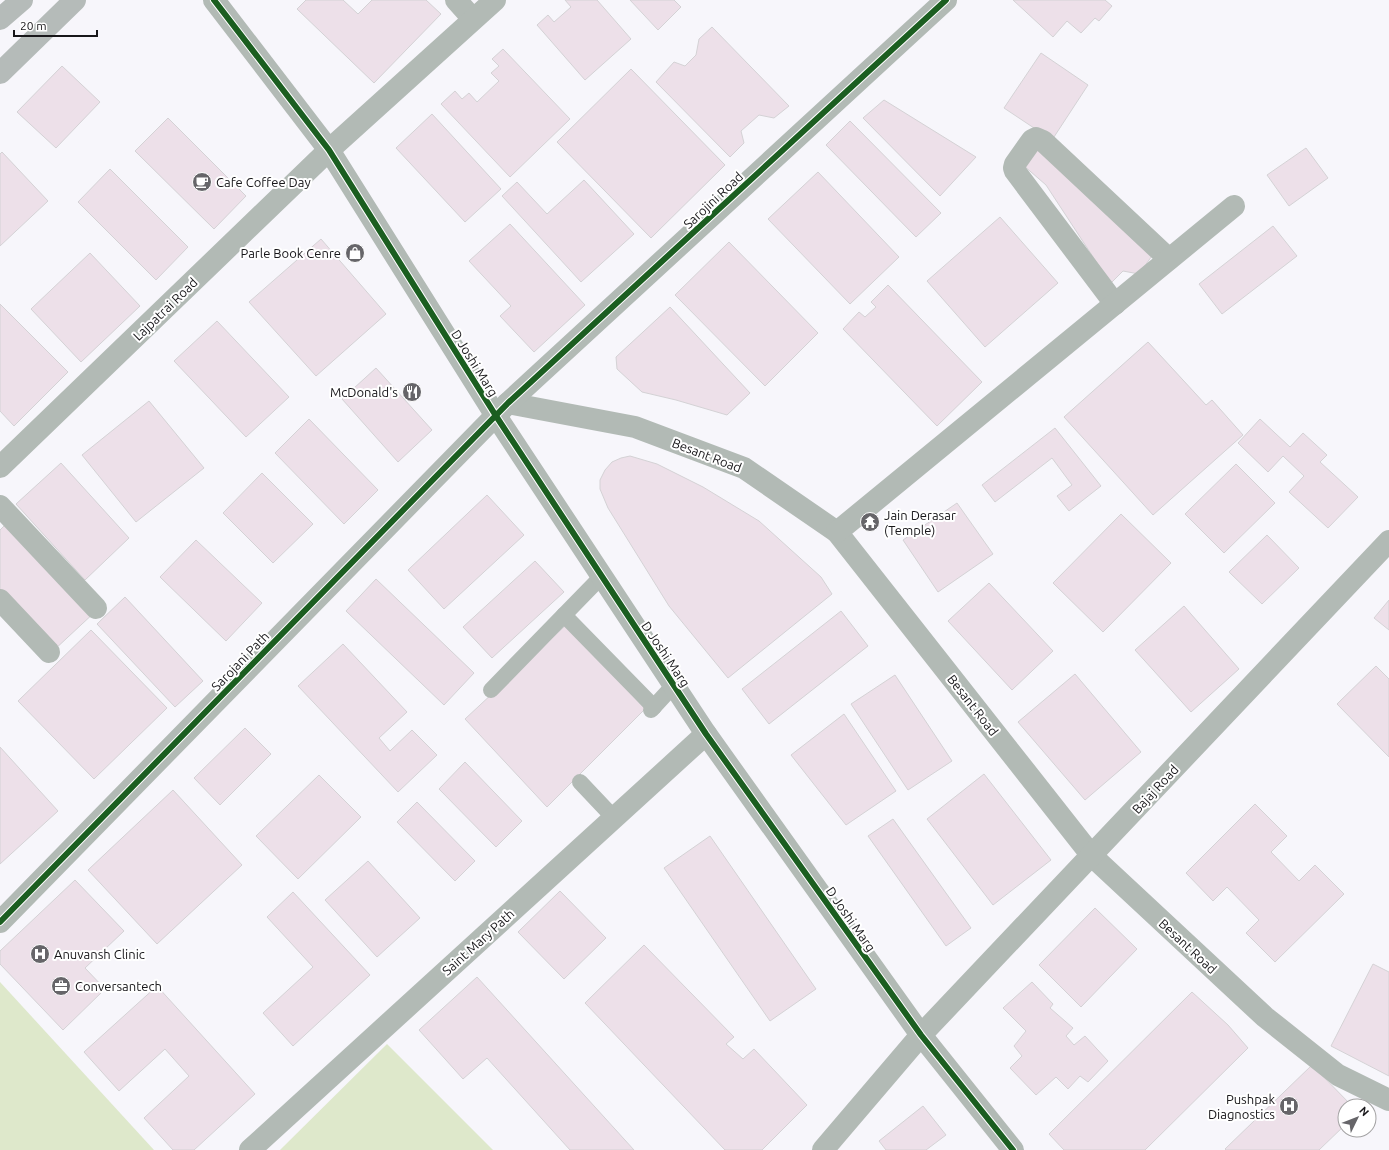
<svg xmlns="http://www.w3.org/2000/svg" width="1389" height="1150" font-family="Ubuntu,sans-serif">
	<style>
		.green { fill: #dee8cb }
		.building { fill: #ede0e9; stroke: #d4d2d5 }
		.lines { fill: none; stroke-linecap: round; stroke-linejoin: round }
		.lane { stroke: #b2bab5; stroke-width: 16 }
		.street { stroke: #b2bab5; stroke-width: 22 }
		.primary { stroke: #b5bbb9; stroke-width: 22 }
		.cycleway-casing { stroke: #fff; stroke-width: 8 }
		.cycleway { stroke: #1b5e20; stroke-width: 6 }
		.labels { text-anchor: middle; stroke-width: 4; stroke-linejoin: round; paint-order: stroke }
		.poi-label { font-size: 13px; fill: #18171a; stroke: #fff; text-anchor: start }
		.street-label { font-size: 13px; fill: #18171a; stroke: #fff }
	</style>
	<rect width="100%" height="100%" fill="#f7f6fb"/>
	<g class="green">
		<polygon points="0,982 154,1150 0,1150"/>
		<polygon points="387,1044 493,1150 280,1150"/>
	</g>
	<g class="building">
		<polygon points="306,0 343,0 358,14 372,0 426,0 441,14 374,83 297,9"/>
		<polygon points="565,0 597,0 631,39 585,80 537,25 548,15 554,22 571,7"/>
		<polygon points="630,0 674,0 681,7 658,30"/>
		<polygon points="1013,0 1105,0 1112,6 1099,21 1095,18 1081,33 1067,21 1053,37"/>
		<polygon points="712,27 789,106 774,118 759,115 741,131 744,143 730,157 656,82 674,62 685,66 696,55 699,39"/>
		<polygon points="503,49 570,119 510,177 441,104 455,91 462,99 469,93 477,102 499,81 491,73 499,66 492,59"/>
		<polygon points="1041,53 1088,85 1052,140 1004,108"/>
		<polygon points="62,66 100,102 56,148 17,112"/>
		<polygon points="631,69 725,165 651,238 557,142"/>
		<polygon points="884,100 976,157 940,196 863,118"/>
		<polygon points="432,114 501,189 465,222 396,148"/>
		<polygon points="168,118 246,196 214,229 135,151"/>
		<polygon points="850,121 941,213 916,237 826,145"/>
		<polygon points="1037,143 1154,253 1139,274 1123,271 1110,284 1101,269 1046,185 1023,165"/>
		<polygon points="1306,148 1328,178 1289,206 1267,175"/>
		<polygon points="2,152 48,201 0,246 0,154"/>
		<polygon points="110,169 188,247 156,280 78,202"/>
		<polygon points="818,172 899,257 850,304 768,219"/>
		<polygon points="584,180 634,234 581,282 502,196 517,182 547,214"/>
		<polygon points="1000,217 1058,283 985,347 927,281"/>
		<polygon points="510,224 585,305 534,352 500,316 511,306 469,261"/>
		<polygon points="1273,226 1297,256 1222,314 1199,284"/>
		<polygon points="321,239 386,314 316,376 249,302"/>
		<polygon points="729,242 818,333 765,386 675,295"/>
		<polygon points="90,253 140,306 81,362 31,309"/>
		<polygon points="888,285 982,382 937,426 843,329 859,312 865,317 876,307 871,302"/>
		<polygon points="0,304 68,372 14,426 0,411"/>
		<polygon points="670,307 750,393 727,415 676,400 642,392 617,369 616,357"/>
		<polygon points="217,321 289,397 246,437 174,361"/>
		<polygon points="1148,342 1206,405 1212,400 1243,435 1153,515 1064,417"/>
		<polygon points="376,368 432,430 398,462 342,399"/>
		<polygon points="149,401 204,468 136,522 82,455"/>
		<polygon points="309,419 378,490 344,524 275,453"/>
		<polygon points="1260,419 1290,447 1303,433 1327,455 1320,462 1358,497 1328,528 1289,492 1304,476 1283,456 1268,472 1238,443"/>
		<polygon points="1055,428 1101,486 1069,511 1057,496 1072,485 1052,458 995,502 982,485"/>
		<polygon points="630,456 657,464 703,487 759,521 821,577 832,594 728,678 669,606 608,508 600,489 600,480 605,470 612,462 621,458"/>
		<polygon points="61,463 129,538 85,580 16,504"/>
		<polygon points="1236,464 1275,503 1224,553 1185,514"/>
		<polygon points="262,473 313,524 273,563 223,513"/>
		<polygon points="487,495 524,535 444,609 408,570"/>
		<polygon points="957,503 993,554 938,592 903,540"/>
		<polygon points="1121,514 1171,563 1103,632 1053,583"/>
		<polygon points="11,519 96,611 53,651 0,594 0,530"/>
		<polygon points="1267,535 1299,568 1262,604 1229,572"/>
		<polygon points="196,540 262,603 226,641 160,577"/>
		<polygon points="535,561 564,592 492,658 463,627"/>
		<polygon points="376,579 474,673 444,705 346,611"/>
		<polygon points="989,583 1053,651 1012,690 948,621"/>
		<polygon points="125,597 203,681 175,707 97,624"/>
		<polygon points="1389,600 1389,630 1374,618"/>
		<polygon points="1184,606 1239,669 1191,712 1135,650"/>
		<polygon points="841,611 868,646 769,724 742,689"/>
		<polygon points="567,624 645,709 547,807 465,719"/>
		<polygon points="91,630 167,708 94,779 18,701"/>
		<polygon points="343,644 407,712 379,738 390,751 412,730 437,755 398,792 298,686"/>
		<polygon points="1376,666 1389,679 1389,757 1337,704"/>
		<polygon points="1075,674 1141,752 1085,800 1018,722"/>
		<polygon points="895,675 952,761 908,790 851,704"/>
		<polygon points="844,714 896,791 846,825 791,755"/>
		<polygon points="245,728 271,754 220,805 194,778"/>
		<polygon points="0,747 58,811 0,864"/>
		<polygon points="465,762 522,821 496,847 439,789"/>
		<polygon points="984,774 1051,860 993,905 927,819"/>
		<polygon points="319,775 361,817 298,879 256,836"/>
		<polygon points="173,790 242,865 157,944 88,870"/>
		<polygon points="417,802 475,861 455,881 397,822"/>
		<polygon points="1255,804 1287,836 1271,852 1299,881 1315,865 1344,894 1275,962 1246,933 1259,920 1227,887 1213,901 1186,873"/>
		<polygon points="893,819 971,928 946,946 868,836"/>
		<polygon points="710,836 816,989 770,1021 664,868"/>
		<polygon points="368,861 420,918 377,957 325,900"/>
		<polygon points="75,880 124,931 85,968 105,989 63,1030 0,964 0,951"/>
		<polygon points="560,891 606,938 564,979 518,932"/>
		<polygon points="293,892 370,975 293,1046 263,1013 313,967 267,917"/>
		<polygon points="1095,908 1137,949 1081,1007 1039,965"/>
		<polygon points="644,945 734,1037 726,1044 743,1059 754,1049 807,1105 762,1150 725,1150 585,1003"/>
		<polygon points="1373,964 1389,972 1389,1076 1331,1046"/>
		<polygon points="477,977 634,1150 570,1150 487,1058 463,1079 419,1030"/>
		<polygon points="1032,982 1053,1004 1050,1008 1073,1028 1066,1036 1074,1045 1085,1036 1108,1061 1088,1082 1080,1076 1068,1089 1056,1077 1036,1095 1010,1068 1022,1056 1014,1046 1026,1031 1003,1008"/>
		<polygon points="157,986 255,1094 194,1150 173,1150 144,1118 189,1076 165,1049 119,1091 84,1052"/>
		<polygon points="1192,992 1228,1025 1248,1048 1145,1150 1064,1150 1049,1134"/>
		<polygon points="1312,1065 1352,1106 1345,1106 1345,1125 1319,1150 1226,1150 1225,1149"/>
		<polygon points="923,1106 946,1135 926,1150 886,1150 879,1141"/>
	</g>
	<g class="lines">
		<g class="lane">
			<polyline points="564,615 654,707"/>
			<polyline points="491,690 602,576"/>
			<polyline points="651,710 674,685"/>
			<polyline points="580,782 614,818"/>
		</g>
		<g class="street">
			<polyline points="214,0 329,150 496,416 706,734 921,1035 1013,1150"/>
			<polyline points="456,0 473,19"/>
			<polyline points="1115,304 1015,171 1014,168 1015,164 1032,140 1036,138 1043,141 1169,259"/>
			<polyline points="508,403 635,427 744,468 837,532 1092,856 1265,1017 1338,1075 1389,1100"/>
			<polyline points="0,467 329,150 495,0"/>
			<polyline points="0,506 96,608"/>
			<polyline points="837,532 1234,206"/>
			<polyline points="0,600 49,652"/>
			<polyline points="0,922 508,403 946,0"/>
			<polyline points="250,1150 706,734"/>
			<polyline points="823,1150 921,1035 1389,541"/>
		</g>
		<g class="primary">
			<polyline points="0,19 22,0"/>
			<polyline points="0,73 75,0"/>
		</g>
		<g class="cycleway-casing">
			<g id="cycleway">
				<polyline points="214,0 329,150 496,416 706,734 921,1035 1013,1150"/>
				<polyline points="0,922 508,403 946,0"/>
			</g>
		</g>
		<use href="#cycleway" class="cycleway"/>
	</g>
	<defs>
		<g id="cafe-disc" transform="scale(1)"><circle r="9.5" fill="#666569" stroke="#fff"/><path d="M-5.5-4.5H6V0H3Q3 3.5 0 3.5H-2.5Q-5.5 3.5-5.5 0ZM3-3.2v2h1.7v-2ZM-6 4.5H4V6H-6Z" fill="#fff"/></g>
		<g id="shop-disc" transform="scale(1)"><circle r="9.5" fill="#666569" stroke="#fff"/><path d="M-5-2.5h2.3a2.7 3.5 0 0 1 5.4 0H5L5.5 6h-11ZM-1.5-2.5h3a1.5 2.3 0 0 0-3 0Z" fill="#fff"/></g>
		<g id="restaurant-disc" transform="scale(1)"><circle r="9.5" fill="#666569" stroke="#fff"/><path d="M-5-6h1v4h1v-4h1v4h1v-4h1v5L-1.5 .5V6h-2V.5L-5-1ZM5-6V6H3V1.5H1.5Q1.5-4 5-6Z" fill="#fff"/></g>
		<g id="temple-disc" transform="scale(1)"><circle r="9.5" fill="#666569" stroke="#fff"/><path d="M0-6L5-2H3V0L6.5 2.5H4V6H1.5V3h-3V6H-4V2.5H-6.5L-3 0V-2H-5Z" fill="#fff"/></g>
		<g id="hospital-disc" transform="scale(1)"><circle r="9.5" fill="#666569" stroke="#fff"/><path d="M-5-5h3v3.5h4V-5h3V5h-3V1.5h-4V5h-3Z" fill="#fff"/></g>
		<g id="office-disc" transform="scale(1)"><circle r="9.5" fill="#666569" stroke="#fff"/><path d="M-6-3h4V-5.5h4V-3h4V5H-6ZM-1-4.5V-3h2v-1.5ZM-6 0V1H6V0Z" fill="#fff"/></g>
	</defs>
	<g fill-rule="evenodd">
		<use href="#cafe-disc" x="202" y="182"/>
		<use href="#shop-disc" x="355" y="253"/>
		<use href="#restaurant-disc" x="412" y="392"/>
		<use href="#temple-disc" x="870" y="522"/>
		<use href="#hospital-disc" x="40" y="954"/>
		<use href="#office-disc" x="61" y="986"/>
		<use href="#hospital-disc" x="1289" y="1106"/>
	</g>
	<g class="labels">
		<g class="poi-label">
			<text x="216" y="187">Cafe Coffee Day</text>
			<text x="341" y="258" text-anchor="end">Parle Book Cenre</text>
			<text x="398" y="397" text-anchor="end">McDonald's</text>
			<text x="884" y="520">Jain Derasar<tspan x="884" dy="15">(Temple)</tspan></text>
			<text x="54" y="959">Anuvansh Clinic</text>
			<text x="75" y="991">Conversantech</text>
			<text x="1275" y="1104" text-anchor="end">Pushpak<tspan x="1275" dy="15">Diagnostics</tspan></text>
		</g>
		<g class="street-label">
			<text transform="translate(713 200) rotate(-43)" y="5">Sarojini Road</text>
			<text transform="translate(165 309) rotate(-44)" y="5">Lajpatrai Road</text>
			<text transform="translate(475 363) rotate(58)" y="5">D Joshi Marg</text>
			<text transform="translate(707 455) rotate(21)" y="5">Besant Road</text>
			<text transform="translate(666 654) rotate(56)" y="5">D Joshi Marg</text>
			<text transform="translate(240 661) rotate(-46)" y="5">Sarojani Path</text>
			<text transform="translate(973 705) rotate(52)" y="5">Besant Road</text>
			<text transform="translate(1155 789) rotate(-47)" y="5">Bajaj Road</text>
			<text transform="translate(851 919) rotate(55)" y="5">D Joshi Marg</text>
			<text transform="translate(478 942) rotate(-42)" y="5">Saint Mary Path</text>
			<text transform="translate(1188 946) rotate(43)" y="5">Besant Road</text>
		</g>
	</g>
	<g transform="translate(1357 1118) rotate(47)"><circle r="19" fill="#ffffff" stroke="#a3a2a3"/>
	<path d="M0-3L7 15L0 10L-7 15Z" fill="#666569"/>
	<text y="-6" font-size="11" font-weight="bold" text-anchor="middle" fill="#18171a">N</text>
	</g>
	<path d="M14 30v6h83v-6" fill="none" stroke="#18171a" stroke-width="2"/>
	<text x="20" y="30" font-size="12" fill="#18171a" stroke="#ffffff" stroke-width="3" paint-order="stroke">20 m</text>
</svg>
